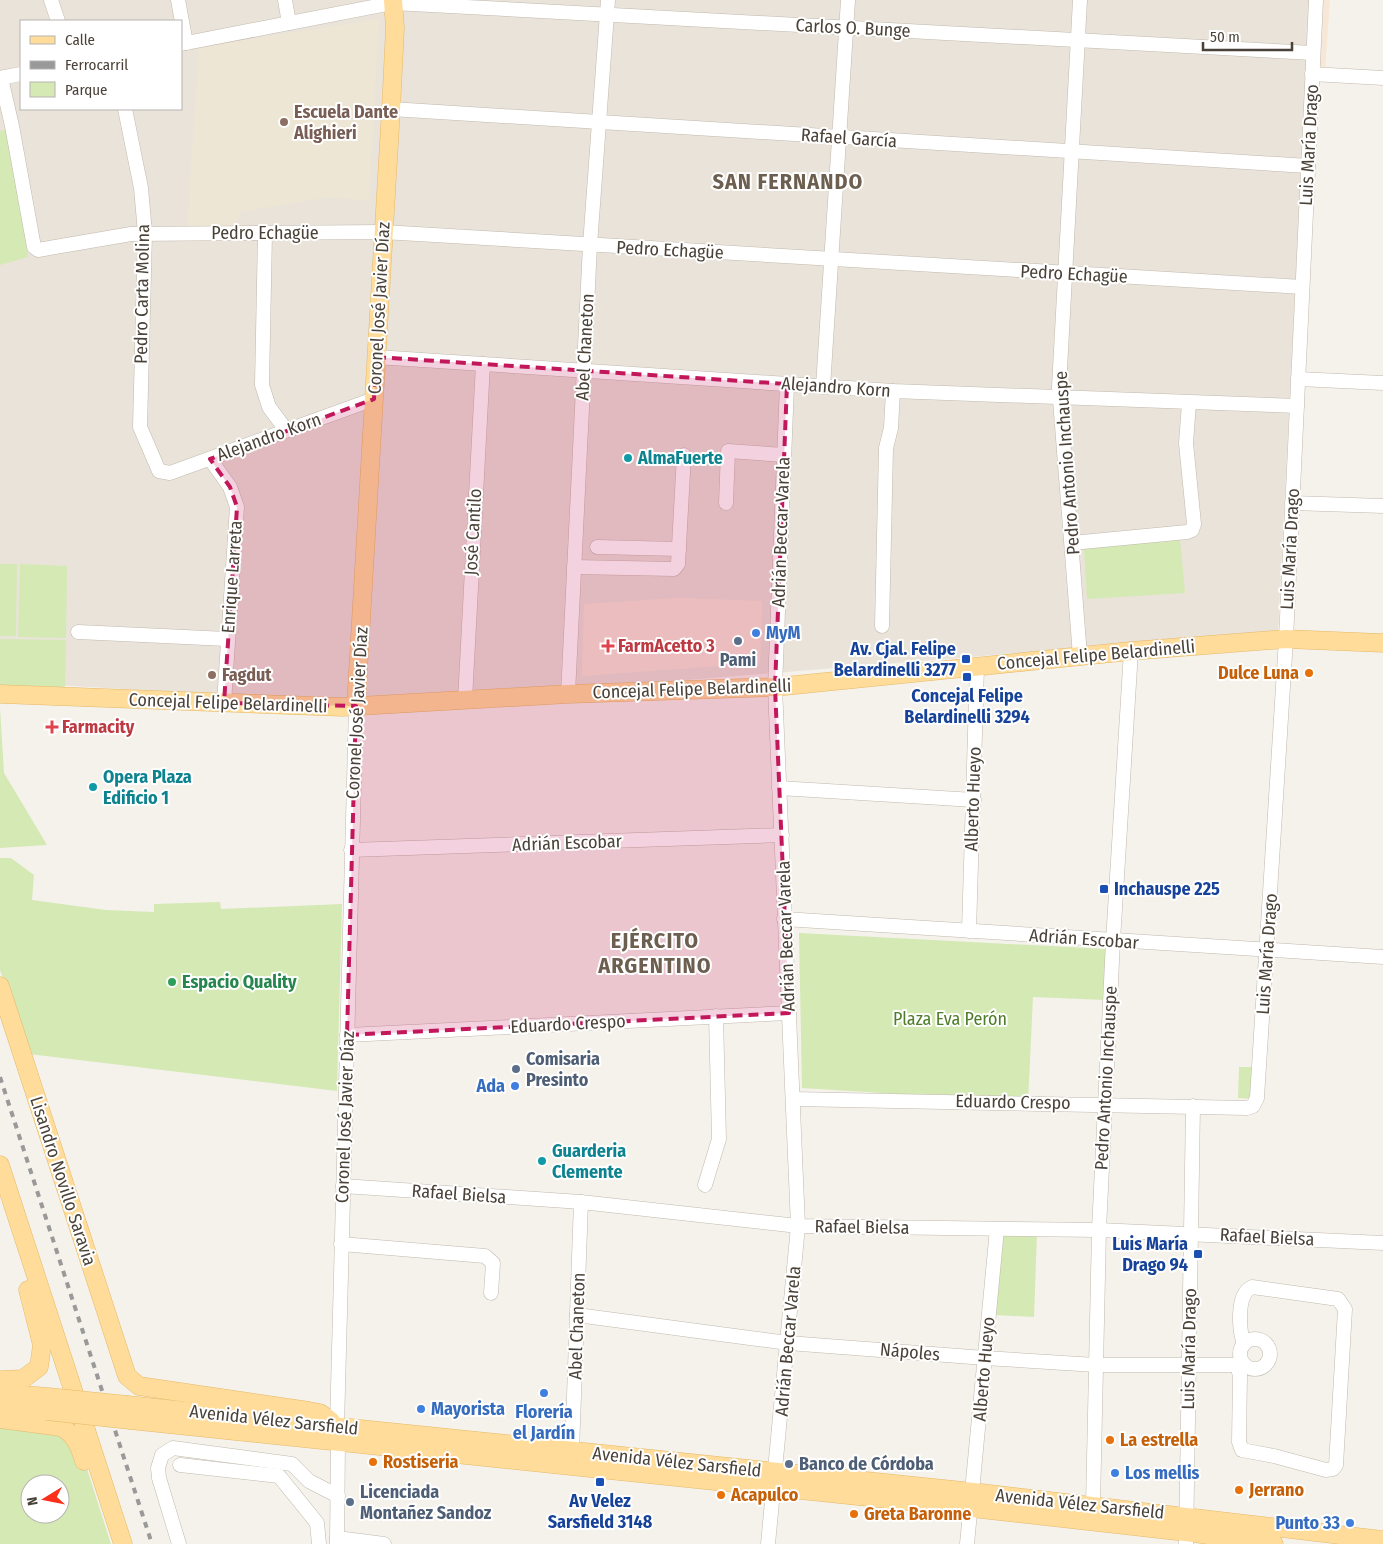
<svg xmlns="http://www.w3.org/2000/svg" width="1383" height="1544" font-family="'Fira Sans Condensed',sans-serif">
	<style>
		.residential { fill: #e9e3d9 }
		.commercial { fill: #f7e7d7 }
		.education { fill: #eee6d5 }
		.green { fill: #d4e9b4; fill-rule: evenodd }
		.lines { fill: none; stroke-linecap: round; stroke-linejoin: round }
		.minor-casing { stroke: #c1b9ad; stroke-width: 15 }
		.major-casing { stroke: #e5b969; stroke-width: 19 }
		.minor { stroke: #fff; stroke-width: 14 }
		.major { stroke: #ffdc9a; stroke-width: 18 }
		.rail { stroke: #999; stroke-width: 4; stroke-dasharray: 6 6; stroke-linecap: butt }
		.major-bridge-casing { stroke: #e5b969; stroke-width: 19; stroke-linecap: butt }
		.major-bridge { stroke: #ffdc9a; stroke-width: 18 }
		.marked { fill: #c2185b; fill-opacity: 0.2; stroke: #c2185b; stroke-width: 4; stroke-dasharray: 10 6; stroke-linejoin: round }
		.education-dot { fill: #8d6e63; stroke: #fff; stroke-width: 2 }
		.culture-dot { fill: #0f9aa8; stroke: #fff; stroke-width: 2 }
		.shop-dot { fill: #3f7fe0; stroke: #fff; stroke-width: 2 }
		.service-dot { fill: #5c6f8a; stroke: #fff; stroke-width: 2 }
		.health-dot { fill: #e0444e; stroke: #fff; stroke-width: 2 }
		.transit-dot { fill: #1a4fb4; stroke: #fff; stroke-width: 2 }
		.food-dot { fill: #e8710a; stroke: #fff; stroke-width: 2 }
		.leisure-dot { fill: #2e9e5b; stroke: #fff; stroke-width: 2 }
		.labels { text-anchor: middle; stroke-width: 4; stroke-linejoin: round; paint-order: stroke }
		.street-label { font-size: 18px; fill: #4a4238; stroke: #fff }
		.education-label { font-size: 18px; font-weight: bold; fill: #785e54; stroke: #fff; text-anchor: start }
		.culture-label { font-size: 18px; font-weight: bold; fill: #0d838f; stroke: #fff; text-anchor: start }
		.shop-label { font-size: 18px; font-weight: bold; fill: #366cbe; stroke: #fff; text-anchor: start }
		.health-label { font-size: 18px; font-weight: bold; fill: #be3a42; stroke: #fff; text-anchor: start }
		.transit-label { font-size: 18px; font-weight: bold; fill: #164399; stroke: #fff; text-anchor: end }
		.service-label { font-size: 18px; font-weight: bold; fill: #4e5e75; stroke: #fff; text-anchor: start }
		.food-label { font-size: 18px; font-weight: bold; fill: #c56008; stroke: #fff; text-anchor: start }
		.leisure-label { font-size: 18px; font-weight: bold; fill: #27864d; stroke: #fff; text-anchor: start }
		.park-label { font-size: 18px; fill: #4e7d2a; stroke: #fff }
		.district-label { font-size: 22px; font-weight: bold; letter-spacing: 1px; fill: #6d5f4f; stroke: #fff }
	</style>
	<rect width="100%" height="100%" fill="#f5f2eb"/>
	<g class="residential">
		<polygon points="0,0 370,0 181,37 181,21 21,21 21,68 0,72"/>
		<polygon points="401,0 1310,0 1278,632 588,688 342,701 0,682 0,85 21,81 21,109 181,109 181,51 402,9"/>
	</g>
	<g class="commercial">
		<polygon points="1319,0 1330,0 1325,71 1316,70"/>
		<polygon points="677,598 762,601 760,663 582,676 584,604"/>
	</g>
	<polygon class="education" points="379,19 369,201 329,197 239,212 237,228 187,229 199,47"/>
	<g class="green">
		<polygon points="9,129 28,257 0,265 0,131"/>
		<polygon points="1180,539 1185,593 1087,599 1084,548"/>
		<polygon points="0,564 17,564 16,636 0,636"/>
		<polygon points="20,564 67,566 66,638 18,637"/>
		<polygon points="0,639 66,640 65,688 0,687"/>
		<polygon points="0,708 4,773 47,845 0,848"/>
		<polygon points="0,858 11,858 34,875 32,900 106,910 154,912 154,904 220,902 221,909 342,904 337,1091 29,1054 0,970"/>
		<polygon points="799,933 1107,949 1105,1000 1033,997 1028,1102 802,1088"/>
		<polygon points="1239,1067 1256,1067 1254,1099 1238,1098"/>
		<polygon points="997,1229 1037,1232 1034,1317 995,1315"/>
		<path d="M0,1420L51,1424L80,1447L111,1544H0ZM30,1484H60V1514H30Z"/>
	</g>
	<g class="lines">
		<g class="minor-casing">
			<g id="minor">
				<polyline points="51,0 58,21"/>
				<polyline points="178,0 186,43"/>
				<polyline points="285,0 289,23"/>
				<polyline points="1080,0 1059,387 1080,656"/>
				<polyline points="181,44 393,3 1313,53"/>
				<polyline points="1312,74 1383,78"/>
				<polyline points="0,78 21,74"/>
				<polyline points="1,78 12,126 34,247 38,250 131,234 383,232 1302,287"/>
				<polyline points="125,109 141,188 145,233 140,427 159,471 170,473 374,399"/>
				<polyline points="391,109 1308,166"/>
				<polyline points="265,233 262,385 269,407 286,430"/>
				<polyline points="376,357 893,391 1297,406"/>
				<polyline points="1298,379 1383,383"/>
				<polyline points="823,387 848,0"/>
				<polyline points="210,459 230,487 237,507 224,703"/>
				<polyline points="726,503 728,451 784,455"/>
				<polyline points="1292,503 1383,506"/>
				<polyline points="1072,543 1187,532 1192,530 1194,524 1186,443 1189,403"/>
				<polyline points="597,547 679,549"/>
				<polyline points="574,567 674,569 678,564 684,455"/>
				<polyline points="882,626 886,448 891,428 893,391"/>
				<polyline points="78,632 227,639"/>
				<polyline points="568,694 590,245 608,0"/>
				<polyline points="465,700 483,364"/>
				<polyline points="779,788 974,800"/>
				<polyline points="351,850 782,835"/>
				<polyline points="784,919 1383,957"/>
				<polyline points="969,931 977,666"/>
				<polyline points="347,1035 789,1013"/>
				<polyline points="793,1099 1247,1108 1253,1106 1257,1098 1286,639 1316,0"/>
				<polyline points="705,1185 719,1139 716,1016"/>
				<polyline points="343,1186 581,1202 798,1226 1099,1230 1383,1243"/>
				<polyline points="341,1244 485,1256 493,1263 491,1293"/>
				<polyline points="577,1315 788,1343 985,1358 1096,1365 1245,1365"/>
				<circle cx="1255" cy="1354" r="15"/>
				<path d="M1237,1366L1240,1375L1239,1442L1242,1450L1274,1456L1326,1470L1333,1469L1336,1465L1345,1309L1338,1299L1252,1287C1236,1294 1239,1330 1244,1344"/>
				<polyline points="337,1426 356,706"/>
				<polyline points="572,1451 581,1202"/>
				<polyline points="180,1465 279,1476 317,1523 319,1544"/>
				<polyline points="1093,1505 1099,1230 1113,941 1131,651"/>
				<polyline points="337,1538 384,1544"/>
				<polyline points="179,1544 159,1478 158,1468 162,1455 173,1448 292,1464 309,1481 338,1496"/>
				<polyline points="337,1544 338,1442"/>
				<polyline points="768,1544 798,1226 775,687 787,384"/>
				<polyline points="967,1544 997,1229"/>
				<polyline points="1186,1544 1193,1106"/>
			</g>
		</g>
		<g class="major-casing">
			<g id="major">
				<polyline points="0,694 342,707 568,694 775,687 1131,651 1286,639 1383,643"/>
				<polyline points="356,706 391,109 395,28 393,0"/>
				<polyline points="0,986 127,1376 139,1386 309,1411 320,1413 331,1421"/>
				<polyline points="0,1165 123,1544"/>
				<polyline points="0,1380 23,1379 39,1367 42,1345 28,1290"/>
				<polyline points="0,1393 48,1397"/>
				<polyline points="128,1405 973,1492 1383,1540"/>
				<polyline points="0,1407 47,1411"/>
				<path d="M0,1419L61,1427C75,1434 80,1447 84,1461"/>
				<polyline points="130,1420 972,1508 1186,1532 1274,1544"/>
			</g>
		</g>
		<use href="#minor" class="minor"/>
		<use href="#major" class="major"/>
		<polyline class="rail" points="0,1077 152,1544"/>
		<g class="major-bridge-casing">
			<g id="major-bridge">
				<polyline points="48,1397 128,1405"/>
				<polyline points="47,1411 130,1420"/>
			</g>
		</g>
		<use href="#major-bridge" class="major-bridge"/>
	</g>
	<path class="marked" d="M376,357L787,384L775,687L789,1013L347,1035L356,706L224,703L237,507L230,487L210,459L374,399Z"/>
	<g class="education-dot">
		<circle cx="284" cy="122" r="5"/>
		<circle cx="212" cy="675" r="5"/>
	</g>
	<g class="culture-dot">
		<circle cx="628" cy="458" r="5"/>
		<circle cx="93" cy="787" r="5"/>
		<circle cx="542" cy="1161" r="5"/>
	</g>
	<g class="shop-dot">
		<circle cx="756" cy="633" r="5"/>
		<circle cx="515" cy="1086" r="5"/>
		<circle cx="544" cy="1393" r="5"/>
		<circle cx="421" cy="1409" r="5"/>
		<circle cx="1115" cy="1473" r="5"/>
		<circle cx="1350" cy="1523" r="5"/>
	</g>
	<g class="service-dot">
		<circle cx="738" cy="641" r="5"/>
		<circle cx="516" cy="1069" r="5"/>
		<circle cx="789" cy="1464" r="5"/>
		<circle cx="350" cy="1502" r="5"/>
	</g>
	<g class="health-dot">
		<path d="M605.5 638.5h5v5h5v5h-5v5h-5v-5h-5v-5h5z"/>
		<path d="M49.5 719.5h5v5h5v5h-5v5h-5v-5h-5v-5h5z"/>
	</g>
	<g class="transit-dot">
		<rect x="961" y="654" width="10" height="10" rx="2.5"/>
		<rect x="962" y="672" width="10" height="10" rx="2.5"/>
		<rect x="1099" y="884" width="10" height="10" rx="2.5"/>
		<rect x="1193" y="1249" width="10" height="10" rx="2.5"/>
		<rect x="595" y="1477" width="10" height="10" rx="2.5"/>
	</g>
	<g class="food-dot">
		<circle cx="1309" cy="673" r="5"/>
		<circle cx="1110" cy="1440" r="5"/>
		<circle cx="373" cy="1462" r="5"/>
		<circle cx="1239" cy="1490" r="5"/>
		<circle cx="721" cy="1495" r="5"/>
		<circle cx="854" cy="1514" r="5"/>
	</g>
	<circle class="leisure-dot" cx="172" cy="982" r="5"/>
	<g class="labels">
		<g class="street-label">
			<text transform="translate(853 28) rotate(3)" y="6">Carlos O. Bunge</text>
			<text transform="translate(849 138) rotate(4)" y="6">Rafael García</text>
			<text transform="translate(1309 145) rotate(-87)" y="6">Luis María Drago</text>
			<text x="265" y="239">Pedro Echagüe</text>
			<text transform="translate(670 250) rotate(3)" y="6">Pedro Echagüe</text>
			<text transform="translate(1074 274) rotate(3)" y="6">Pedro Echagüe</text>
			<text transform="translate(142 294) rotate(-89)" y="6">Pedro Carta Molina</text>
			<text transform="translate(379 308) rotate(-87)" y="6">Coronel José Javier Díaz</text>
			<text transform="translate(585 347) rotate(-87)" y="6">Abel Chaneton</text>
			<text transform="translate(836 387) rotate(4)" y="6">Alejandro Korn</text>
			<text transform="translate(269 437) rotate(-20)" y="6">Alejandro Korn</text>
			<text transform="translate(1067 463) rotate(-94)" y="6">Pedro Antonio Inchauspe</text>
			<text transform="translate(473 532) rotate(-87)" y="6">José Cantilo</text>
			<text transform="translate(781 532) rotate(-88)" y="6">Adrián Beccar Varela</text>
			<text transform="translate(1290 549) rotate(-87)" y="6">Luis María Drago</text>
			<text transform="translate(232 577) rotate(-86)" y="6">Enrique Larreta</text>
			<text transform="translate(1096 655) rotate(-5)" y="6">Concejal Felipe Belardinelli</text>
			<text transform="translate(692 689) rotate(-2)" y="6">Concejal Felipe Belardinelli</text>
			<text transform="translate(228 703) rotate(2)" y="6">Concejal Felipe Belardinelli</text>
			<text transform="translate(357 713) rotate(-87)" y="6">Coronel José Javier Díaz</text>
			<text transform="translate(973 799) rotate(-88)" y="6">Alberto Hueyo</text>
			<text transform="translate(567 843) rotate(-2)" y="6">Adrián Escobar</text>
			<text transform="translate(786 936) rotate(-92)" y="6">Adrián Beccar Varela</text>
			<text transform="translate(1084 939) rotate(4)" y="6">Adrián Escobar</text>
			<text transform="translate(1267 954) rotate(-86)" y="6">Luis María Drago</text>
			<text transform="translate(568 1024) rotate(-3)" y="6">Eduardo Crespo</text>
			<text transform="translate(1106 1078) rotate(-87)" y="6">Pedro Antonio Inchauspe</text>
			<text transform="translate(1013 1102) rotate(1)" y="6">Eduardo Crespo</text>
			<text transform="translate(345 1117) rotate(-88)" y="6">Coronel José Javier Díaz</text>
			<text transform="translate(63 1181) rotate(72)" y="6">Lisandro Novillo Saravia</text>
			<text transform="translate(459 1194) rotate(4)" y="6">Rafael Bielsa</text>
			<text transform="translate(862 1227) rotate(1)" y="6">Rafael Bielsa</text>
			<text transform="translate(1267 1237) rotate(3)" y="6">Rafael Bielsa</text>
			<text transform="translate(577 1326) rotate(-88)" y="6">Abel Chaneton</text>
			<text transform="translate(788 1341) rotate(-85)" y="6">Adrián Beccar Varela</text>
			<text transform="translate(1189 1349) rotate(-89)" y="6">Luis María Drago</text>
			<text transform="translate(910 1352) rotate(5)" y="6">Nápoles</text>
			<text transform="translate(984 1369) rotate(-85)" y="6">Alberto Hueyo</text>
			<text transform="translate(274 1420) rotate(6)" y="6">Avenida Vélez Sarsfield</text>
			<text transform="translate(677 1462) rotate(6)" y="6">Avenida Vélez Sarsfield</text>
			<text transform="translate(1080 1504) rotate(6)" y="6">Avenida Vélez Sarsfield</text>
		</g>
		<g class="education-label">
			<text x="294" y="118">Escuela Dante<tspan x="294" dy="21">Alighieri</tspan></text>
			<text x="222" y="681">Fagdut</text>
		</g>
		<g class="culture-label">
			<text x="638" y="464">AlmaFuerte</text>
			<text x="103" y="783">Opera Plaza<tspan x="103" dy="21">Edificio 1</tspan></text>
			<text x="552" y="1157">Guarderia<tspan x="552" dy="21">Clemente</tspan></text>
		</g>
		<g class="shop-label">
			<text x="766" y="639">MyM</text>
			<text x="505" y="1092" text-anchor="end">Ada</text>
			<text x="431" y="1415">Mayorista</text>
			<text x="544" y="1418" text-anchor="middle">Florería<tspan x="544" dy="21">el Jardín</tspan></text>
			<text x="1125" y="1479">Los mellis</text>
			<text x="1340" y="1529" text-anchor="end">Punto 33</text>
		</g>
		<g class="health-label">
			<text x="618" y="652">FarmAcetto 3</text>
			<text x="62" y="733">Farmacity</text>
		</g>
		<g class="transit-label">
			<text x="956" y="655">Av. Cjal. Felipe<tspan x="956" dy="21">Belardinelli 3277</tspan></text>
			<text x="967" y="702" text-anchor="middle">Concejal Felipe<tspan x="967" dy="21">Belardinelli 3294</tspan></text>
			<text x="1114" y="895" text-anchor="start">Inchauspe 225</text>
			<text x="1188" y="1250">Luis María<tspan x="1188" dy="21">Drago 94</tspan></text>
			<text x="600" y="1507" text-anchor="middle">Av Velez<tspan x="600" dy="21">Sarsfield 3148</tspan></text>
		</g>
		<g class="service-label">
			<text x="738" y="666" text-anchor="middle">Pami</text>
			<text x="526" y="1065">Comisaria<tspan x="526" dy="21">Presinto</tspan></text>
			<text x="799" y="1470">Banco de Córdoba</text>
			<text x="360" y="1498">Licenciada<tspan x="360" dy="21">Montañez Sandoz</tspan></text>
		</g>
		<g class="food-label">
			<text x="1299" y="679" text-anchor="end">Dulce Luna</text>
			<text x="1120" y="1446">La estrella</text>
			<text x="383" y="1468">Rostiseria</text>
			<text x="1249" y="1496">Jerrano</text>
			<text x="731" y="1501">Acapulco</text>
			<text x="864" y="1520">Greta Baronne</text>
		</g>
		<g class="leisure-label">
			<text x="182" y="988">Espacio Quality</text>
		</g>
		<g class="park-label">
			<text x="950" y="1025">Plaza Eva Perón</text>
		</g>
		<g class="district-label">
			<text x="788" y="189">SAN FERNANDO</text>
			<text x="655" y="948">EJÉRCITO<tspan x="655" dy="25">ARGENTINO</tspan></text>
		</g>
	</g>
	<rect x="20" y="20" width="162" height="90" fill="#ffffff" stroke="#b7b3af"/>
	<rect x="30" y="36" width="25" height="8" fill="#ffdc9a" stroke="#b7b3af"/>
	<text x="65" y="45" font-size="15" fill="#4a4238">Calle</text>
	<rect x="30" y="61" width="25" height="8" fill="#999999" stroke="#b7b3af"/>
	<text x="65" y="70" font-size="15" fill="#4a4238">Ferrocarril</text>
	<rect x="30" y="82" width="25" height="15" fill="#d4e9b4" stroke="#b7b3af"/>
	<text x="65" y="95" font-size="15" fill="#4a4238">Parque</text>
	<g transform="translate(45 1499) rotate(260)"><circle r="24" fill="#ffffff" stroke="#b7b3af"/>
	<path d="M0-4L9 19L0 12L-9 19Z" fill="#fb301c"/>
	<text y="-8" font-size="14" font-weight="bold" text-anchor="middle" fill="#4a4238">N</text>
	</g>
	<path d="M1203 42v8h89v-8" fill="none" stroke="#4a4238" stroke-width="2.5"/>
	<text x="1210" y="42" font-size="15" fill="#4a4238" stroke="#ffffff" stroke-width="4" paint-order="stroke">50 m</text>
</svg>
